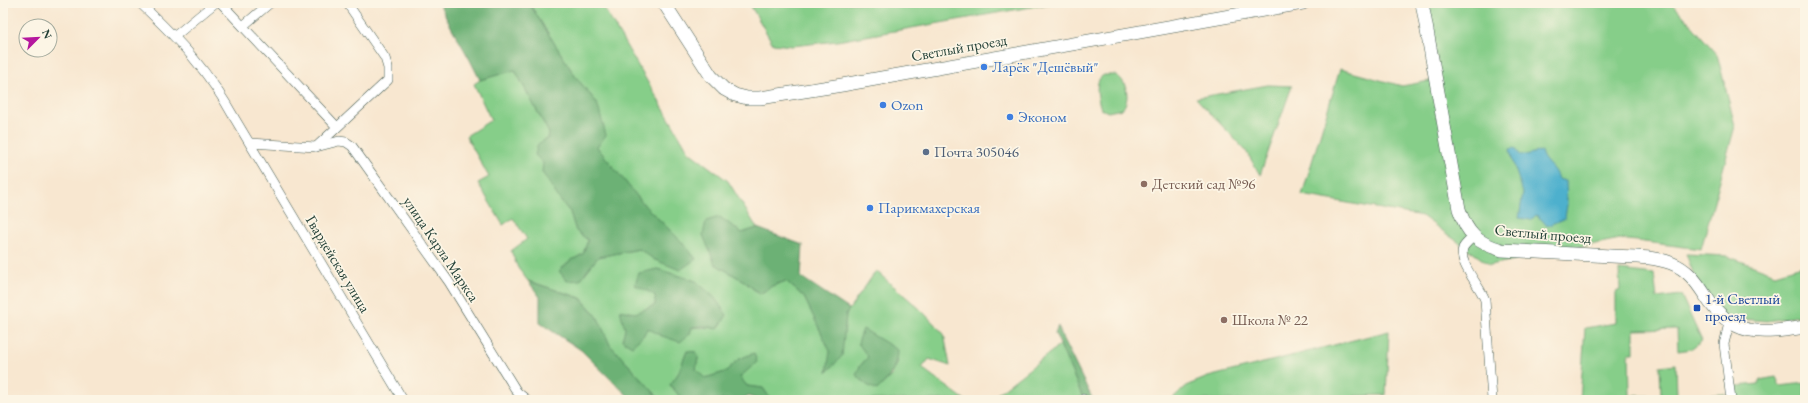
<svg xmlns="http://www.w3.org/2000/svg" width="1808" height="403" font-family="'EB Garamond',serif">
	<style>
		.green { fill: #86ce89; stroke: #52865e; fill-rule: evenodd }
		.forest { fill: #6cb175; stroke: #467754 }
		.water { fill: #4eb0cd; stroke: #367680 }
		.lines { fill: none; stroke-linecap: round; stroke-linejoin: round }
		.street-casing { stroke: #40564b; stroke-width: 10 }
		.secondary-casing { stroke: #40564b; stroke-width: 14 }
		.street { stroke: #fff; stroke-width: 9 }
		.secondary { stroke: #fff; stroke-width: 13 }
		.shop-dot { fill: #3f7fe0; stroke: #fcf5e5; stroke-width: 1.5 }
		.service-dot { fill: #5c6f8a; stroke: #fcf5e5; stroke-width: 1.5 }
		.education-dot { fill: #8d6e63; stroke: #fcf5e5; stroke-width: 1.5 }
		.transit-dot { fill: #1a4fb4; stroke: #fcf5e5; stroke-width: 1.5 }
		.labels { text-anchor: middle; stroke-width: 3.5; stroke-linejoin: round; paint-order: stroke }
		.street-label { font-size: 15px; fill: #1f3d34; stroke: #fcf5e5 }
		.shop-label { font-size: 15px; fill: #366cbe; stroke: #fcf5e5; text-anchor: start }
		.service-label { font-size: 15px; fill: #4e5e75; stroke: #fcf5e5; text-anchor: start }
		.education-label { font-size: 15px; fill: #785e54; stroke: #fcf5e5; text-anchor: start }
		.transit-label { font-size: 15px; fill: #164399; stroke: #fcf5e5; text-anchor: start }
	</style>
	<rect width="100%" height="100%" fill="#fcf5e5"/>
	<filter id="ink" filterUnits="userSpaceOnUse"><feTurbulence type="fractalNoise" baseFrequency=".025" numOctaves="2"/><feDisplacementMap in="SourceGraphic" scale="8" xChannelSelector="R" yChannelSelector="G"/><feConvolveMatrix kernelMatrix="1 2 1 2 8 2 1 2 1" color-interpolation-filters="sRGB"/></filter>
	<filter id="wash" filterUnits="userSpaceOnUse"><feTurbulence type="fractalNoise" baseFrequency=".012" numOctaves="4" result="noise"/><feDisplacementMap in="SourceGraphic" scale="16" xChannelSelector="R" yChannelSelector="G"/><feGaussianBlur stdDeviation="0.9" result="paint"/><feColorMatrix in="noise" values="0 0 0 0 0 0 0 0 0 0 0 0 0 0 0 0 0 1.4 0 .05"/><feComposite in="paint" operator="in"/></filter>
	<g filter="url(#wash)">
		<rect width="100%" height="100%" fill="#f8e7d0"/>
		<g class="green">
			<path d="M529,3H601L689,152L728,181L757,228L742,233L732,226L715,264L744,281L759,294L772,286L786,281L804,297L831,351L828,372L844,334L846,314L876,271L920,309L944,334L950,366L929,359L922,368L965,400H768L770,398L763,388L747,386L740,377L739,359L725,372L705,378L696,371L698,358L696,352L687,351L678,374L670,385L683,400H661L610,345L597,316L581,298L528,281L518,268L511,251L527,239L513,218L503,225L478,183L489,177L466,136L491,120L474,84L480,80L515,70L549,133L544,163L560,200L570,212L576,231L588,240L583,254L570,261L580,280L598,257L640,249L655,260L696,259L682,242L645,206L596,146L597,103L575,76ZM657,269L696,281L718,329C696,324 682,330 662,336L647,327L622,340C629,316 633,314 655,305ZM868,357L898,361L892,375L877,390L860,366Z"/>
			<polygon points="749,3 1054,3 837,41 792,46 773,44"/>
			<polygon points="1427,3 1672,3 1717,54 1735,126 1701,249 1620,239 1490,265 1422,216 1302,195 1340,69 1402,86 1440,79"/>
			<path d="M1104,75H1116C1127,81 1131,100 1122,109L1108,112L1101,109C1098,100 1093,80 1104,75Z"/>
			<polygon points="1268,85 1292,86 1260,175 1246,151 1196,98"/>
			<polygon points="1686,254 1727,256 1775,274 1805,265 1805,315 1768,321 1710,317"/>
			<polygon points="1619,270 1654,274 1657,298 1681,295 1702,341 1692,349 1678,351 1677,329 1634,330 1634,353 1629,353 1630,396 1661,396 1660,366 1676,364 1677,396 1725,394 1726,400 1580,400 1585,328 1616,323 1616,292 1620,290"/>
			<polygon points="1389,331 1386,395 1354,396 1354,400 1170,400 1188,385 1208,377"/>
			<polygon points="1060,345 1084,400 1001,400 997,394"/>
			<polygon points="1776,377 1780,386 1805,383 1805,400 1737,400 1736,386 1759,384 1759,380"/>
		</g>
		<g class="forest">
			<path d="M439,3H529L575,76L597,103L606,135L597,147L645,206L682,242L696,259L680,270L655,260L639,249L598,257L580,280L567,281L559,271L570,261L583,254L588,240L576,231L570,212L560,200L542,172L543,163L535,155L538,144L548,138L549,133L515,70L480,80C468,53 451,30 439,3Z"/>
			<polygon points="720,217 742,233 757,228 803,245 801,277 849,309 846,314 842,356 827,372 830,351 804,297 786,281 772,286 760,294 744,281 715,264 703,235 706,221"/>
			<polygon points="657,269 696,281 714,297 727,315 718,329 704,326 692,327 690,334 680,342 662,336 647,328 644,335 632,346 622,340 625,329 620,310 635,313 655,305 655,295 635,285 639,273"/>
			<polygon points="528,281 580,298 597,316 610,345 661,400 632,400 581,350 540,323 540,297"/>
			<polygon points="1058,326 1064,341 1093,400 1084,400 1055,333"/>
			<path d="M863,329L898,350C898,368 889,378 877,390L867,385L856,375L860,366L868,357L858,343Z"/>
			<polygon points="687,351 696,352 698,358 696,370 705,378 725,372 739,359 754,353 757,362 740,377 747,386 763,388 770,398 768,400 760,400 747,396 741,400 683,400 670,385 678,374"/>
		</g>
		<path class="water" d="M1515,148L1521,156L1541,151C1543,163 1554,165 1558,179L1566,181L1567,205L1565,218L1547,226L1542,220L1536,215L1531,220L1519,218L1523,193L1512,159L1510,149Z"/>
	</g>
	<g filter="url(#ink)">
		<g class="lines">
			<g class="street-casing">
				<g id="street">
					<path d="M140,3C180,41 208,70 235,119L403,400"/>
					<polyline points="221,3 337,127"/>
					<polyline points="243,26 270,3"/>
					<polyline points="175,36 215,3"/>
					<polyline points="250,143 316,147 339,141 346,142 352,146 449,282 517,392 527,400"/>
					<polyline points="316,147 388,80 388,68 385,58 347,3"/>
					<path d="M1473,237C1470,240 1465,244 1463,248C1458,264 1480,285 1485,300L1492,400"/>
					<polyline points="1729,323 1724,344 1731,400"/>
					<polyline points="1083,399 1083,400"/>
				</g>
			</g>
			<g class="secondary-casing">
				<g id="secondary">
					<polyline points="664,3 711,76 724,89 735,95 747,98 760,98 842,85 1303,3"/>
					<path d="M1422,3L1459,209C1467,234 1477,243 1502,250C1538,252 1574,254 1611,256C1630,257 1652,256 1671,263C1687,269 1696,281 1705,295C1732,338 1760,334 1805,327"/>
				</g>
			</g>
			<use href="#street" class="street"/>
			<use href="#secondary" class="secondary"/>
		</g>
	</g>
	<g class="shop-dot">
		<circle cx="984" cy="67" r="4"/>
		<circle cx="883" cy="105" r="4"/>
		<circle cx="1010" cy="117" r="4"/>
		<circle cx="870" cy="208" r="4"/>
	</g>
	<circle class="service-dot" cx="926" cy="152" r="4"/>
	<g class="education-dot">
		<circle cx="1144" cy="184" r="4"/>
		<circle cx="1224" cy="320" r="4"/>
	</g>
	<rect class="transit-dot" x="1693" y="304" width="8" height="8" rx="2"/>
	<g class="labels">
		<g class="street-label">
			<text transform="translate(959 48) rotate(-10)" y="5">Светлый проезд</text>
			<text transform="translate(1543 234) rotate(5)" y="5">Светлый проезд</text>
			<text transform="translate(441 249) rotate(56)" y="5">улица Карла Маркса</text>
			<text transform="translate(338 264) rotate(59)" y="5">Гвардейская улица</text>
		</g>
		<g class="shop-label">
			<text x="992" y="72">Ларёк "Дешёвый"</text>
			<text x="891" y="110">Ozon</text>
			<text x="1018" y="122">Эконом</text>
			<text x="878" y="213">Парикмахерская</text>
		</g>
		<g class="service-label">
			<text x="934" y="157">Почта 305046</text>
		</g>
		<g class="education-label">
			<text x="1152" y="189">Детский сад №96</text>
			<text x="1232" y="325">Школа № 22</text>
		</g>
		<g class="transit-label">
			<text x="1705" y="304">1-й Светлый<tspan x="1705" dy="17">проезд</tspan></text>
		</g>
	</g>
	<rect width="1808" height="403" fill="none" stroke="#fcf5e5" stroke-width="16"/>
	<g transform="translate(38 38) rotate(66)"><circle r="19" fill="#fcf5e5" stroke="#a4ab9e"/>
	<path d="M0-3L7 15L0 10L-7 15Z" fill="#b5179e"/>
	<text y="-6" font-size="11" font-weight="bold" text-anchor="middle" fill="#1f3d34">N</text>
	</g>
</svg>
